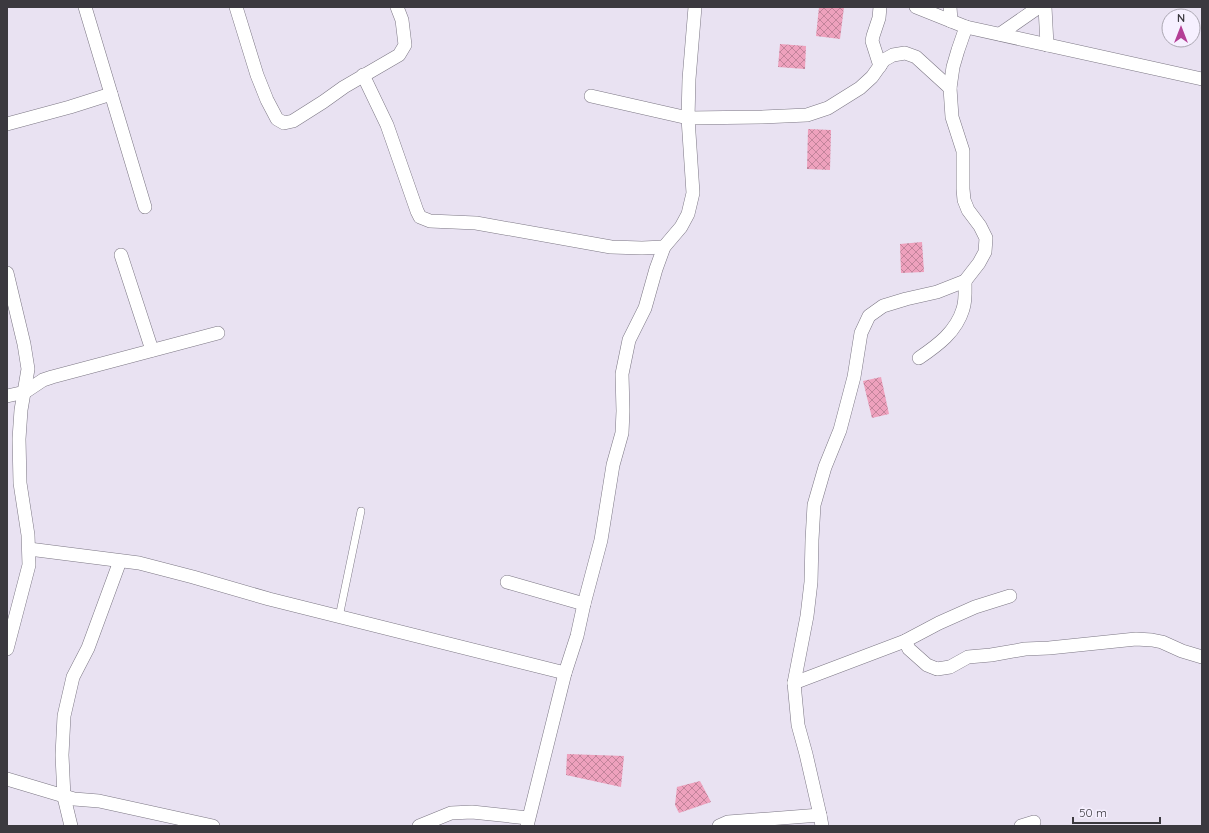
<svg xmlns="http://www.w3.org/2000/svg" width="1209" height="833" font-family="Quicksand,sans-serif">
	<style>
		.building { fill: url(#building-cross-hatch) }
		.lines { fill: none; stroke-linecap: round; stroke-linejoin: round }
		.lane-casing { stroke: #7c7784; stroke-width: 8 }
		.street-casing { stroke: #7c7784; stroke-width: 14 }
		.lane { stroke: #fff; stroke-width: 7 }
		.street { stroke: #fff; stroke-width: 13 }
	</style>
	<defs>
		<pattern id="building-cross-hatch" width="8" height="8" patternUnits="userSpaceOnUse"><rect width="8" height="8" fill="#eea1bd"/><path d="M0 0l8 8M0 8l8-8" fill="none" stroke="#c2849b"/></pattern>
	</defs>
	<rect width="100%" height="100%" fill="#e9e2f2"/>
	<g class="building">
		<polygon points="819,7 844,7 840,39 816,36"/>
		<polygon points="780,44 806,46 805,69 778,67"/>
		<polygon points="808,129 831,130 830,170 807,169"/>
		<polygon points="922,242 924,272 901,273 900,244"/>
		<polygon points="881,377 889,414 872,418 863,381"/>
		<polygon points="567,754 624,756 621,787 566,775"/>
		<polygon points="700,781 711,802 679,813 675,805 677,787"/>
	</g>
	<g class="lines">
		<g class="lane-casing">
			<polyline id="lane" points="339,617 361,511"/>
		</g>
		<g class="street-casing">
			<g id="street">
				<polyline points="85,7 145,207"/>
				<polyline points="236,7 257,75 267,100 277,119 284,123 293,121 323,102 344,87 399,55 405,45 402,20 397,7"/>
				<polyline points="916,7 966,27 1202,79"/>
				<polyline points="950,7 951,21"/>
				<polyline points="1045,7 1047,45"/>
				<polyline points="1000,34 1039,7"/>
				<polyline points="880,66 872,41 873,36 879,18 880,7"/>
				<polyline points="363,75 387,125 417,211 420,217 430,221 476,223 611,247 642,248 664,247"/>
				<polyline points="591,96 688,118 762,117 807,115 828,108 860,88 872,77 884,60 893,55 905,53 916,57 950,88"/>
				<polyline points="7,124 70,107 111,94"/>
				<polyline points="121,255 152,350"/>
				<polyline points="7,273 24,344 28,369 21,410 19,439 20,483 28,535 29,565 7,649"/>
				<path d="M919,358C938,345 956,332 963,309C966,300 965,289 965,281"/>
				<polyline points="7,396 25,392 43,380 52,377 218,333"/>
				<polyline points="29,549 139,563 193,577 269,599 565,673"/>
				<polyline points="507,582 584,604"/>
				<polyline points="905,641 909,649 927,665 937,669 950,667 968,657 991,655 1025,649 1049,648 1136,639 1152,640 1162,642 1182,651 1202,657"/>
				<polyline points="794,683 905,641 939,623 975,607 1010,596"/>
				<polyline points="7,779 74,799 99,801 213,826"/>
				<polyline points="71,826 64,797 62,755 64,716 73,677 88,648 120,561"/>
				<polyline points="419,826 451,813 472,812 528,818"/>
				<polyline points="527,826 565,673 577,636 584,604 601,540 613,465 622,433 623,411 622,374 629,340 645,308 656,269 664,247 681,227 688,214 693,193 688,118 689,79 695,7"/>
				<polyline points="719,826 728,822 820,815"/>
				<polyline points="822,826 820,815 806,754 798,725 794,683 807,616 811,582 812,540 814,505 825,467 840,430 854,377 861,333 869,316 883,306 906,299 937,292 965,281 979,263 985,252 986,238 980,226 968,210 964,200 963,189 963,151 952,117 950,88 953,67 958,50 966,27"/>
				<polyline points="1021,826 1034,822"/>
			</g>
		</g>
		<use href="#lane" class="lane"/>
		<use href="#street" class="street"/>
	</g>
	<rect width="1209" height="833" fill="none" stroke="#3b393f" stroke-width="16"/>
	<g transform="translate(1181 28)"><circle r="19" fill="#f6f0ff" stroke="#aba7b2"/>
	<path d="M0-3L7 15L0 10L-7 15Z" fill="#b43e96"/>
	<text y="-6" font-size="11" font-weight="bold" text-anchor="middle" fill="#3b393f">N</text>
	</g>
	<path d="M1073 817v6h87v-6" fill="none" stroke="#3b393f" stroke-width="2"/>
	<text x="1079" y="817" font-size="12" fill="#3b393f" stroke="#f6f0ff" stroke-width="3" paint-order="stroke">50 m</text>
</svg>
